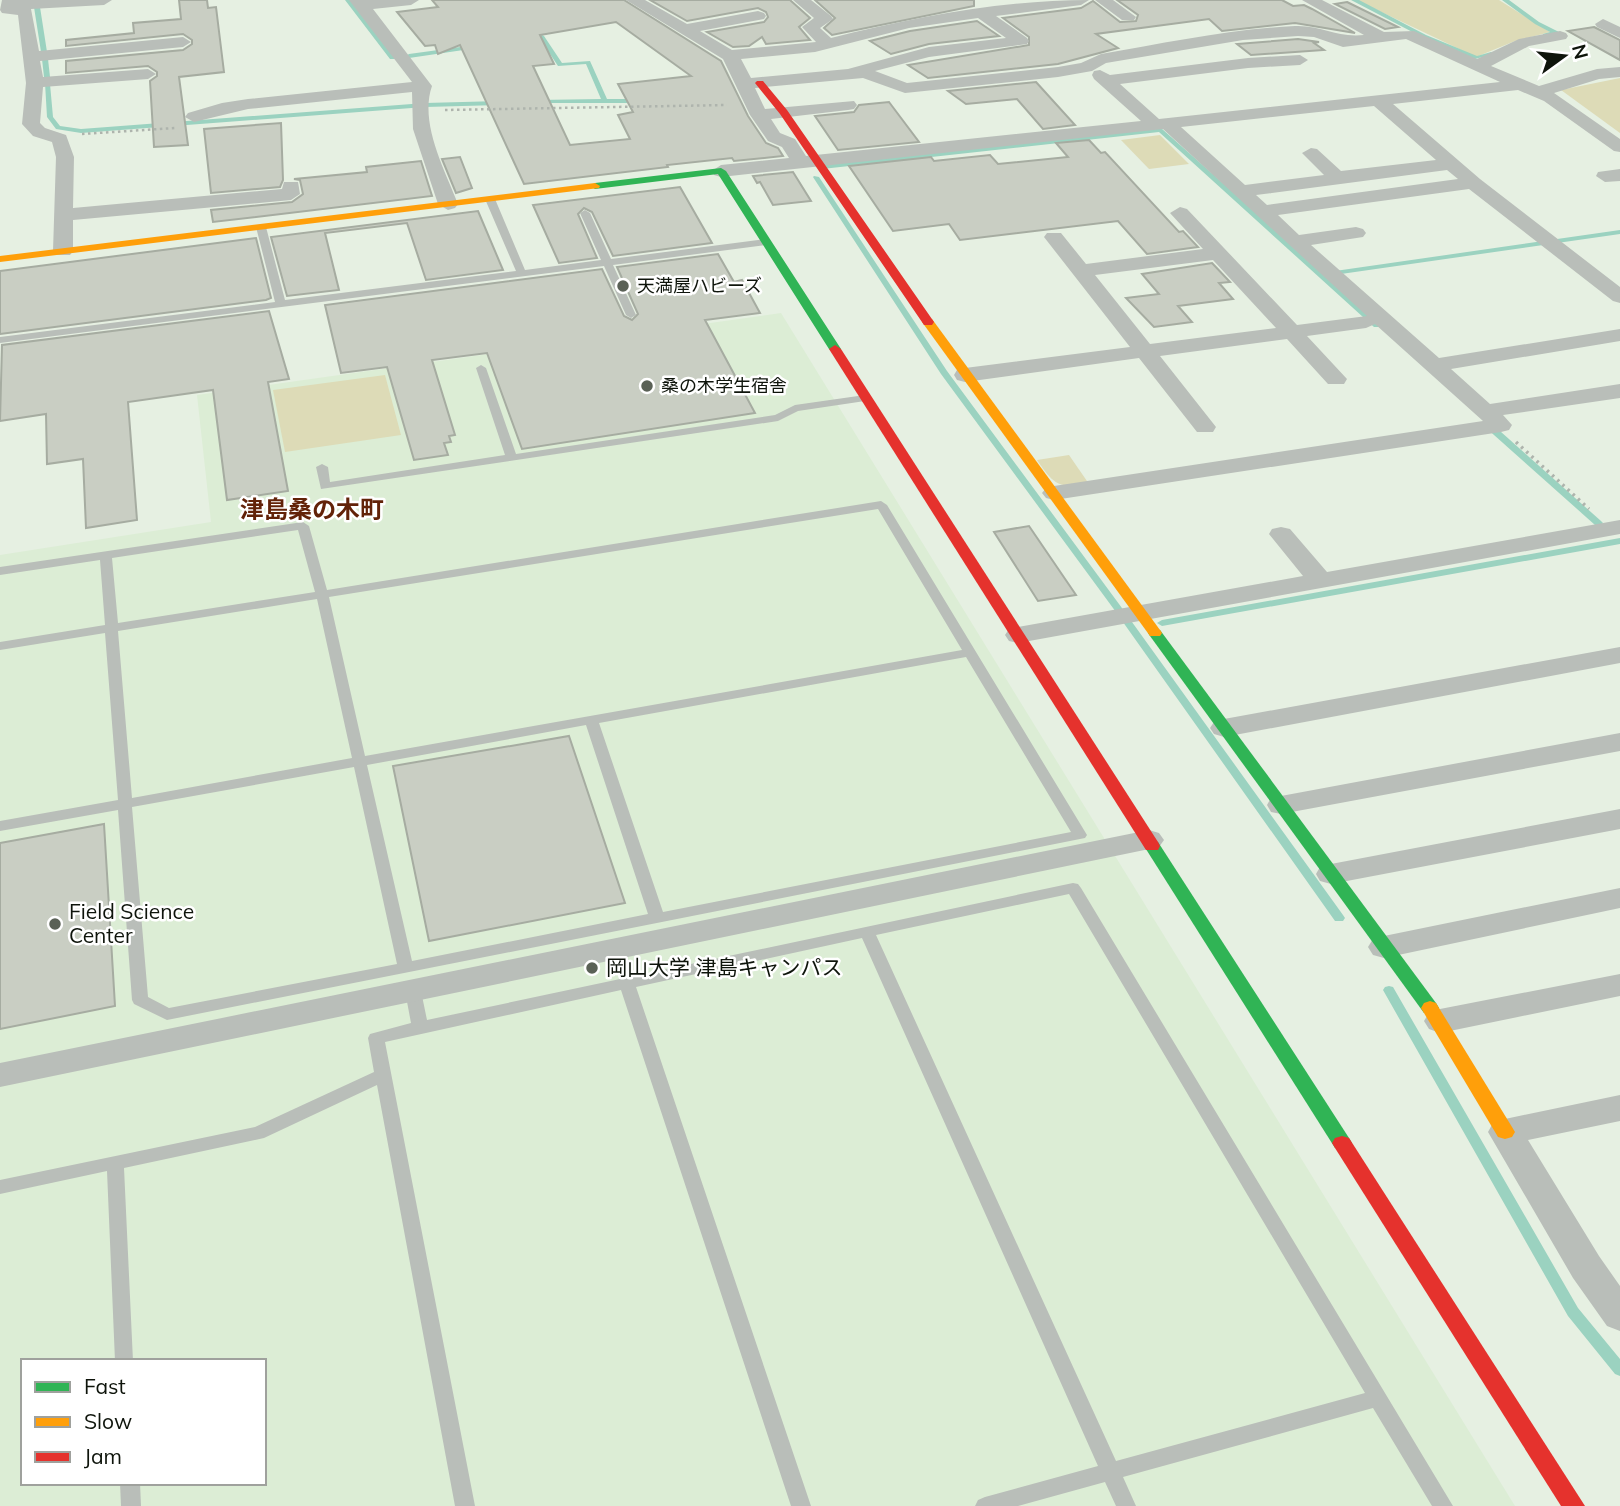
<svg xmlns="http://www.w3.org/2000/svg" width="1620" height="1506" font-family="Mulish,'Noto Sans JP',sans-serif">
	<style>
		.built { fill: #dcedd5; fill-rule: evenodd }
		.green { fill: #dddbb7 }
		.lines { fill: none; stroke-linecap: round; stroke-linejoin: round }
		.stream { fill: #9bd2c0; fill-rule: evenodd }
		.building { fill: #c9cec3; stroke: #a6aca1; stroke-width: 2; fill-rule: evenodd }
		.path-far1 { stroke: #aeb4ad; stroke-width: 2.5; stroke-dasharray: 2.5 3.5; stroke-linecap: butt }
		.path { stroke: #aeb4ad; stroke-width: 3.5; stroke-dasharray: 2.5 4.5; stroke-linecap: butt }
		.lane { fill: #b9beb9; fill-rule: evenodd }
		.street { fill: #b9beb9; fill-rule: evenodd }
		.fast { fill: #30b455; fill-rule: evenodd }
		.slow { fill: #ff9f0a; fill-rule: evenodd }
		.jam { fill: #e5322d; fill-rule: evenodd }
		.poi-dot { fill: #5a6156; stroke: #fff; stroke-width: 2.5 }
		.labels { text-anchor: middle; stroke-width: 5; stroke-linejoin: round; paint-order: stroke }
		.far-poi-label { font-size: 18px; fill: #0e140b; stroke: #fff; text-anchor: start }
		.poi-label { font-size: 21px; fill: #0e140b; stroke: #fff; text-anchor: start }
		.quarter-label { font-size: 24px; font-weight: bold; fill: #622208; stroke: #fff }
	</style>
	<rect width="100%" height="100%" fill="#e6f0e2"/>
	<path class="built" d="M781,313L1515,1506H0V555L211,522L197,395ZM23,1361H264V1483H23Z"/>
	<g class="green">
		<polygon points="1356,0 1499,0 1550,32 1515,41 1476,57"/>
		<polygon points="1620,78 1620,133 1561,90"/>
		<polygon points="1160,135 1189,164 1149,169 1121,140"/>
		<polygon points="385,375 401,435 285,452 273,390"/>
		<path d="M1069,455L1089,484C1059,489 1054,485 1037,460Z"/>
	</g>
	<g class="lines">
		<g class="stream">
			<polygon points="345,0 351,0 394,56 398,57 398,59 390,59"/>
			<polygon points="1351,0 1359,0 1426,35 1477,56 1491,52 1494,54 1475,59 1422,37"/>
			<polygon points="1502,0 1509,0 1539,22 1559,32 1543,36 1543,34 1550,32 1535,24"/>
			<polygon points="37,5 40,7 47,52 44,54 41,52 34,7"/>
			<polygon points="542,35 544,36 562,63 590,61 607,99 640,99 643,101 640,103 535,103 535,101 537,100 601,99 586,64 558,66 540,39 530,41 527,39"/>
			<polygon points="475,45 477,46 477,48 409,58 406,56 409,54"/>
			<polygon points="45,57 48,59 50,77 47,79 44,77 42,59"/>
			<polygon points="45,83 50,84 53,117 60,126 81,129 425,103 500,101 503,103 500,105 425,107 81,133 56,129 47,117"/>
			<polygon points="1161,128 1325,274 1328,272 1620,230 1620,234 1327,276 1380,323 1380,327 1374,327 1159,132 822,169 819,167 822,165"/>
			<polygon points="814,176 819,177 947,371 1119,604 1343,915 1345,918 1343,921 1335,921 1113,608 941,374 813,177"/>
			<polygon points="1488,422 1491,423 1601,521 1603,523 1601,525 1595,525 1485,427 1485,423"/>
			<polygon points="1620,538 1620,544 1162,626 1157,623 1162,620"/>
			<polygon points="1389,986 1393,987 1578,1308 1620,1359 1620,1376 1615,1374 1568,1316 1383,990 1385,987"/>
		</g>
	</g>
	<g class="building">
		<polygon points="179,0 207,0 208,8 216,7 224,72 179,77 188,145 154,147 150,81 157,76 157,72 148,66 66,73 66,61 183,50 192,44 192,40 183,34 66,46 66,40 134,33 133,23 181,19"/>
		<path d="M432,0H624L721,61L748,116L766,143L778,148L783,156L734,161L732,158L667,165L668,167L524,184L460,45L438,54L435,45L425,46L397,12L438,7ZM616,22L691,76L618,84L633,112L618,115L630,139L570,145L533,66L554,64L540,35Z"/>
		<polygon points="650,0 790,0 810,18 799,27 810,40 766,44 762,37 749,46 733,47 707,32 764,22 768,17 766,12 758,8 687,21"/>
		<polygon points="815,0 974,0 974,6 832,35 824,28 835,18"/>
		<polygon points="1117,0 1282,0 1293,6 1304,5 1312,9 1355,33 1295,23 1222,31 1209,19 1096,34 1118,48 1058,64 928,78 908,65 1029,45 1029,37 1003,18 1081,8 1093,1 1120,22 1136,21 1138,15"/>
		<polygon points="1347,2 1398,27 1385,29 1335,4"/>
		<polygon points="977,21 999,36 929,44 891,54 870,41 910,31"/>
		<polygon points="1594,27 1620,40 1620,60 1568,31"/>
		<polygon points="1298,39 1319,42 1314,43 1324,50 1251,55 1237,44"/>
		<polygon points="1036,82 1075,125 1043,129 1017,99 966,104 948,91"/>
		<polygon points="889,102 919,142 838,150 815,116 854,112 859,105"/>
		<polygon points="281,123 283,180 280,187 211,193 204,129"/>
		<polygon points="1089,140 1101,153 1105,152 1179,232 1183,231 1198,247 1147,254 1118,221 960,240 949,224 893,231 849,166 931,157 934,161 990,155 998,164 1068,157 1056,143"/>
		<polygon points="460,157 472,188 456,193 442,159"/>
		<polygon points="421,161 432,196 213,222 211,210 292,202 303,194 300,180 294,179 367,172 366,167"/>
		<polygon points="793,172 811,201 773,205 760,182 757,183 753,176"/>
		<polygon points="680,187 712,243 613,256 592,212 584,208 578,214 597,258 559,263 533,205"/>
		<polygon points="478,211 503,270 426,280 407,223 325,233 339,290 287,296 271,237"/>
		<polygon points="256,238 271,298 266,300 0,334 0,271"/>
		<polygon points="718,254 734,282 742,280 760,313 705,320 755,413 522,449 487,353 432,360 455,435 449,436 451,442 444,443 448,455 414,460 387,367 341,373 325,305 602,269 624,316 632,320 638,314 617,267"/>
		<polygon points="1212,263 1230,282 1219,283 1233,299 1178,306 1192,322 1154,327 1126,298 1159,294 1142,274"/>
		<polygon points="269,311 289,379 268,382 288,491 227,500 213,390 128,402 137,520 86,528 83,459 47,464 46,414 0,421 2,345"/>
		<polygon points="1029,526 1076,595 1038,601 994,532"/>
		<polygon points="569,736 625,903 429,941 393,766"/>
		<polygon points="104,824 115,1006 0,1029 0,843"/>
	</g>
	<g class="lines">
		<g class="path-far1">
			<polyline points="445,110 727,105"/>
			<polyline points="82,134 175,128"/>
		</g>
		<polyline class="path" points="1516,442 1589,509"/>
		<g class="lane">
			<polygon points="490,196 495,199 525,270 601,260 580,213 585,210 590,213 611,259 766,239 771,242 766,245 613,265 636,315 631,318 626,315 604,266 0,343 0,337 275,302 256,227 261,224 266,227 285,300 516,271 485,199"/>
			<polygon points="481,365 486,368 516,454 775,415 795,405 865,395 871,398 865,401 798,411 778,421 321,489 316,467 322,464 328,467 330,482 505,455 476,368"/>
			<path d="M881,501L887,505L1087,835L1085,838L167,1020L134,1004L132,1000L118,810L0,831V821L118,800L105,633L0,650V642L105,625L100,560L0,575V567L303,522L309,526L327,590ZM878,509L962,650L365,756L329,597ZM298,530L315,592L118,623L112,558ZM317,599L352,758L132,798L118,631ZM966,657L1071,832L663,912L599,723ZM586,725L648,914L412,961L367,765ZM354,767L397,964L169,1008L148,997L132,807Z"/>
			<path d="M1073,883L1078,884L1081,888L1453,1506H1432L1373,1408L1123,1477L1136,1506H1116L1105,1482L1018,1506H975L978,1500L985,1497L1098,1466L862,938L636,987L811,1506H791L621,990L385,1042L475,1506H455L377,1085L264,1138L124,1168L133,1361H115L107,1171L0,1194V1180L255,1127L374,1072L368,1038L370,1034L411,1023L405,991L407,987H419L421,991L427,1020ZM1069,894L1365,1393L1116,1461L876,935Z"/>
			<polygon points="120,1483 140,1483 141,1506 121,1506"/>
		</g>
		<g class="street">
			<polygon points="2,0 112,0 104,5 31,9 39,51 183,37 191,42 183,47 40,61 43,77 148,69 156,74 148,79 43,87 40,123 45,128 66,135 74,157 73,208 282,189 284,182 298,182 300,194 291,200 73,220 73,251 70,255 56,255 53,251 56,157 52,142 33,136 22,124 26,83 18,15 2,13 0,10"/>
			<path d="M349,0H419L411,5L373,9L432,86C419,123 445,170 458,204L455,208L448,210L438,204L413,129L412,92L248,109L194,122L185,117L188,113L222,103L248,99L412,82Z"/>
			<path d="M626,0H645L687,24L758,11L764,13L766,16L764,19L700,31L732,50L816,42L802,27L814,18L793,0H811L831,16L833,19L820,28L831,38C915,17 1002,0 1089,0L1081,5L996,16L1027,38L1029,41L1027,44L929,57L875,71L907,83L1058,67L1081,63L1101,54C1165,43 1230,29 1295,26C1322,25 1336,38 1364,35L1302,0H1322L1384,32L1414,31L1477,59L1519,39L1560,31L1566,33L1568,36L1566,39L1529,46L1491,66L1539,86L1597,69L1620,67V77L1599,79L1554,93L1620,139V152L1614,151L1544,101L1518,90L1393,104L1480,179L1620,287V303L1613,301L1469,189L1278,215L1299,235L1356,227L1363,229L1366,233L1363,237L1311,245L1439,358L1620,329V341L1451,369L1490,404L1620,384V398L1503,415L1512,425L1509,430L1501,432L1054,500L1046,498L1042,493L1046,488L1054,486L1483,421L1375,324L1366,328L1307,336L1347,379L1344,384H1328L1287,339L1160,356L1216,427L1213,432H1197L1139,358L965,382L957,380L954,375L957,370L965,368L1130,347L1044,237L1047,233H1061L1086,264L1203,249L1170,213L1180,207L1187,209L1297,325L1367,316L1163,129L721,177L714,175L712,171L721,165L789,158L782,147L768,141L750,115L723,59ZM978,18L1006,38L929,47L848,69L751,78L741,59L815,52L909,28ZM1298,36L1314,37L1343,47L1406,39L1500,82L1159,119L1120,84L1248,68L1300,65L1308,60L1300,55L1248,58L1110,75L1100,70L1094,71L1092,75L1094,79L1141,121L806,156L795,139L780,133L771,119L848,110L854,109L857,105L854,101L765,109L755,88L863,78L905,93L1058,77L1092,71L1106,63L1243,40ZM1374,106L1436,160L1341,171L1317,149L1311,148L1302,153L1324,175L1245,185L1181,127ZM1447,170L1458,179L1267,205L1256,195ZM1213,260L1276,328L1150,344L1095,275Z"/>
			<polygon points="1095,0 1113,0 1136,17 1134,20 1122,20"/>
			<polygon points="1603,19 1620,27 1620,38 1597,27 1595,24"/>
			<polygon points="1620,169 1620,181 1605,182 1596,176 1598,172"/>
			<polygon points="1620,520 1620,534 1018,643 1009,641 1005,635 1009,629 1018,627 1303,576 1269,534 1272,529 1281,527 1290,529 1327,572"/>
			<polygon points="1620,647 1620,663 1224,737 1214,734 1210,728 1214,722 1224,719"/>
			<polygon points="1620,733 1620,751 1281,814 1271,812 1267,805 1271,798 1281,796"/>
			<polygon points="1620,809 1620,829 1331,884 1320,881 1316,874 1320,867 1331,864"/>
			<polygon points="1149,830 1159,833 1164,840 1159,847 0,1087 0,1063"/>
			<polygon points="1620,888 1620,908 1384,958 1373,955 1368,947 1373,939 1384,936"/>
			<polygon points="1620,974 1620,996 1440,1033 1429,1029 1424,1021 1429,1013 1440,1009"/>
			<polygon points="1620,1095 1620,1121 1528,1140 1599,1256 1620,1286 1620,1331 1607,1326 1573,1278 1488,1132 1493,1123 1505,1119"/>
		</g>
		<g class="fast">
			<polygon points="721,168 726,171 841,349 839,352 835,353 829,349 718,174 595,189 590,186 595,183"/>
			<polygon points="1155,629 1160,630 1436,1003 1439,1008 1436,1013 1424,1013 1150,636 1148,633 1150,630"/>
			<polygon points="1152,840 1158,842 1349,1138 1352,1143 1349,1148 1342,1150 1335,1148 1144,846"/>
		</g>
		<g class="slow">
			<polygon points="595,183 600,186 599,188 0,262 0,256"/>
			<polygon points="928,318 932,319 1160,630 1162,633 1160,636 1150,636 922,322"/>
			<polygon points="1430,1001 1436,1003 1512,1127 1515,1132 1512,1137 1505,1139 1498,1137 1421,1008 1424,1003"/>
		</g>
		<g class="jam">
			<polygon points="757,81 763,81 787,110 934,322 932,325 924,325 780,114 755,83"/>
			<polygon points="835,345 841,349 1158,842 1160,846 1158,850 1146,850 829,349"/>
			<polygon points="1342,1136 1349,1138 1585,1506 1561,1506 1335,1148 1332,1143 1335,1138"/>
		</g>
	</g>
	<g class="poi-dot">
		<circle cx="623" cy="286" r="7"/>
		<circle cx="647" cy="386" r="7"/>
		<circle cx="55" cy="924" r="7"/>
		<circle cx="592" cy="968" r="7"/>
	</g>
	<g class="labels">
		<g class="far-poi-label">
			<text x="637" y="292">天満屋ハビーズ</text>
			<text x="661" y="392">桑の木学生宿舎</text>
		</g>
		<g class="poi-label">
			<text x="69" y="919">Field Science<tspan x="69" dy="24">Center</tspan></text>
			<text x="606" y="975">岡山大学 津島キャンパス</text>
		</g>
		<g class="quarter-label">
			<text x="312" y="518">津島桑の木町</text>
		</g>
	</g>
	<rect x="21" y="1359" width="245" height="126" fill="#ffffff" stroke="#9fa19d" stroke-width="2"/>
	<rect x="35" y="1382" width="35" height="10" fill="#30b455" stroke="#9fa19d" stroke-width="2"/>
	<text x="84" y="1394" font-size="21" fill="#0e140b">Fast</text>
	<rect x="35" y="1417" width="35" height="10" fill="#ff9f0a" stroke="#9fa19d" stroke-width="2"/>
	<text x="84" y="1429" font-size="21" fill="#0e140b">Slow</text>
	<rect x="35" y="1452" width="35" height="10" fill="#e5322d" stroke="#9fa19d" stroke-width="2"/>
	<text x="84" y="1464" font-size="21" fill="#0e140b">Jam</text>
	<g transform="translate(1564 56) rotate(75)" stroke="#ffffff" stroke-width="5" paint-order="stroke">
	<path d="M0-5L12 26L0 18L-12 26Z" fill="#0e140b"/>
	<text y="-10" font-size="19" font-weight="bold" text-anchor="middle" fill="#0e140b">N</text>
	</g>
</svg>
